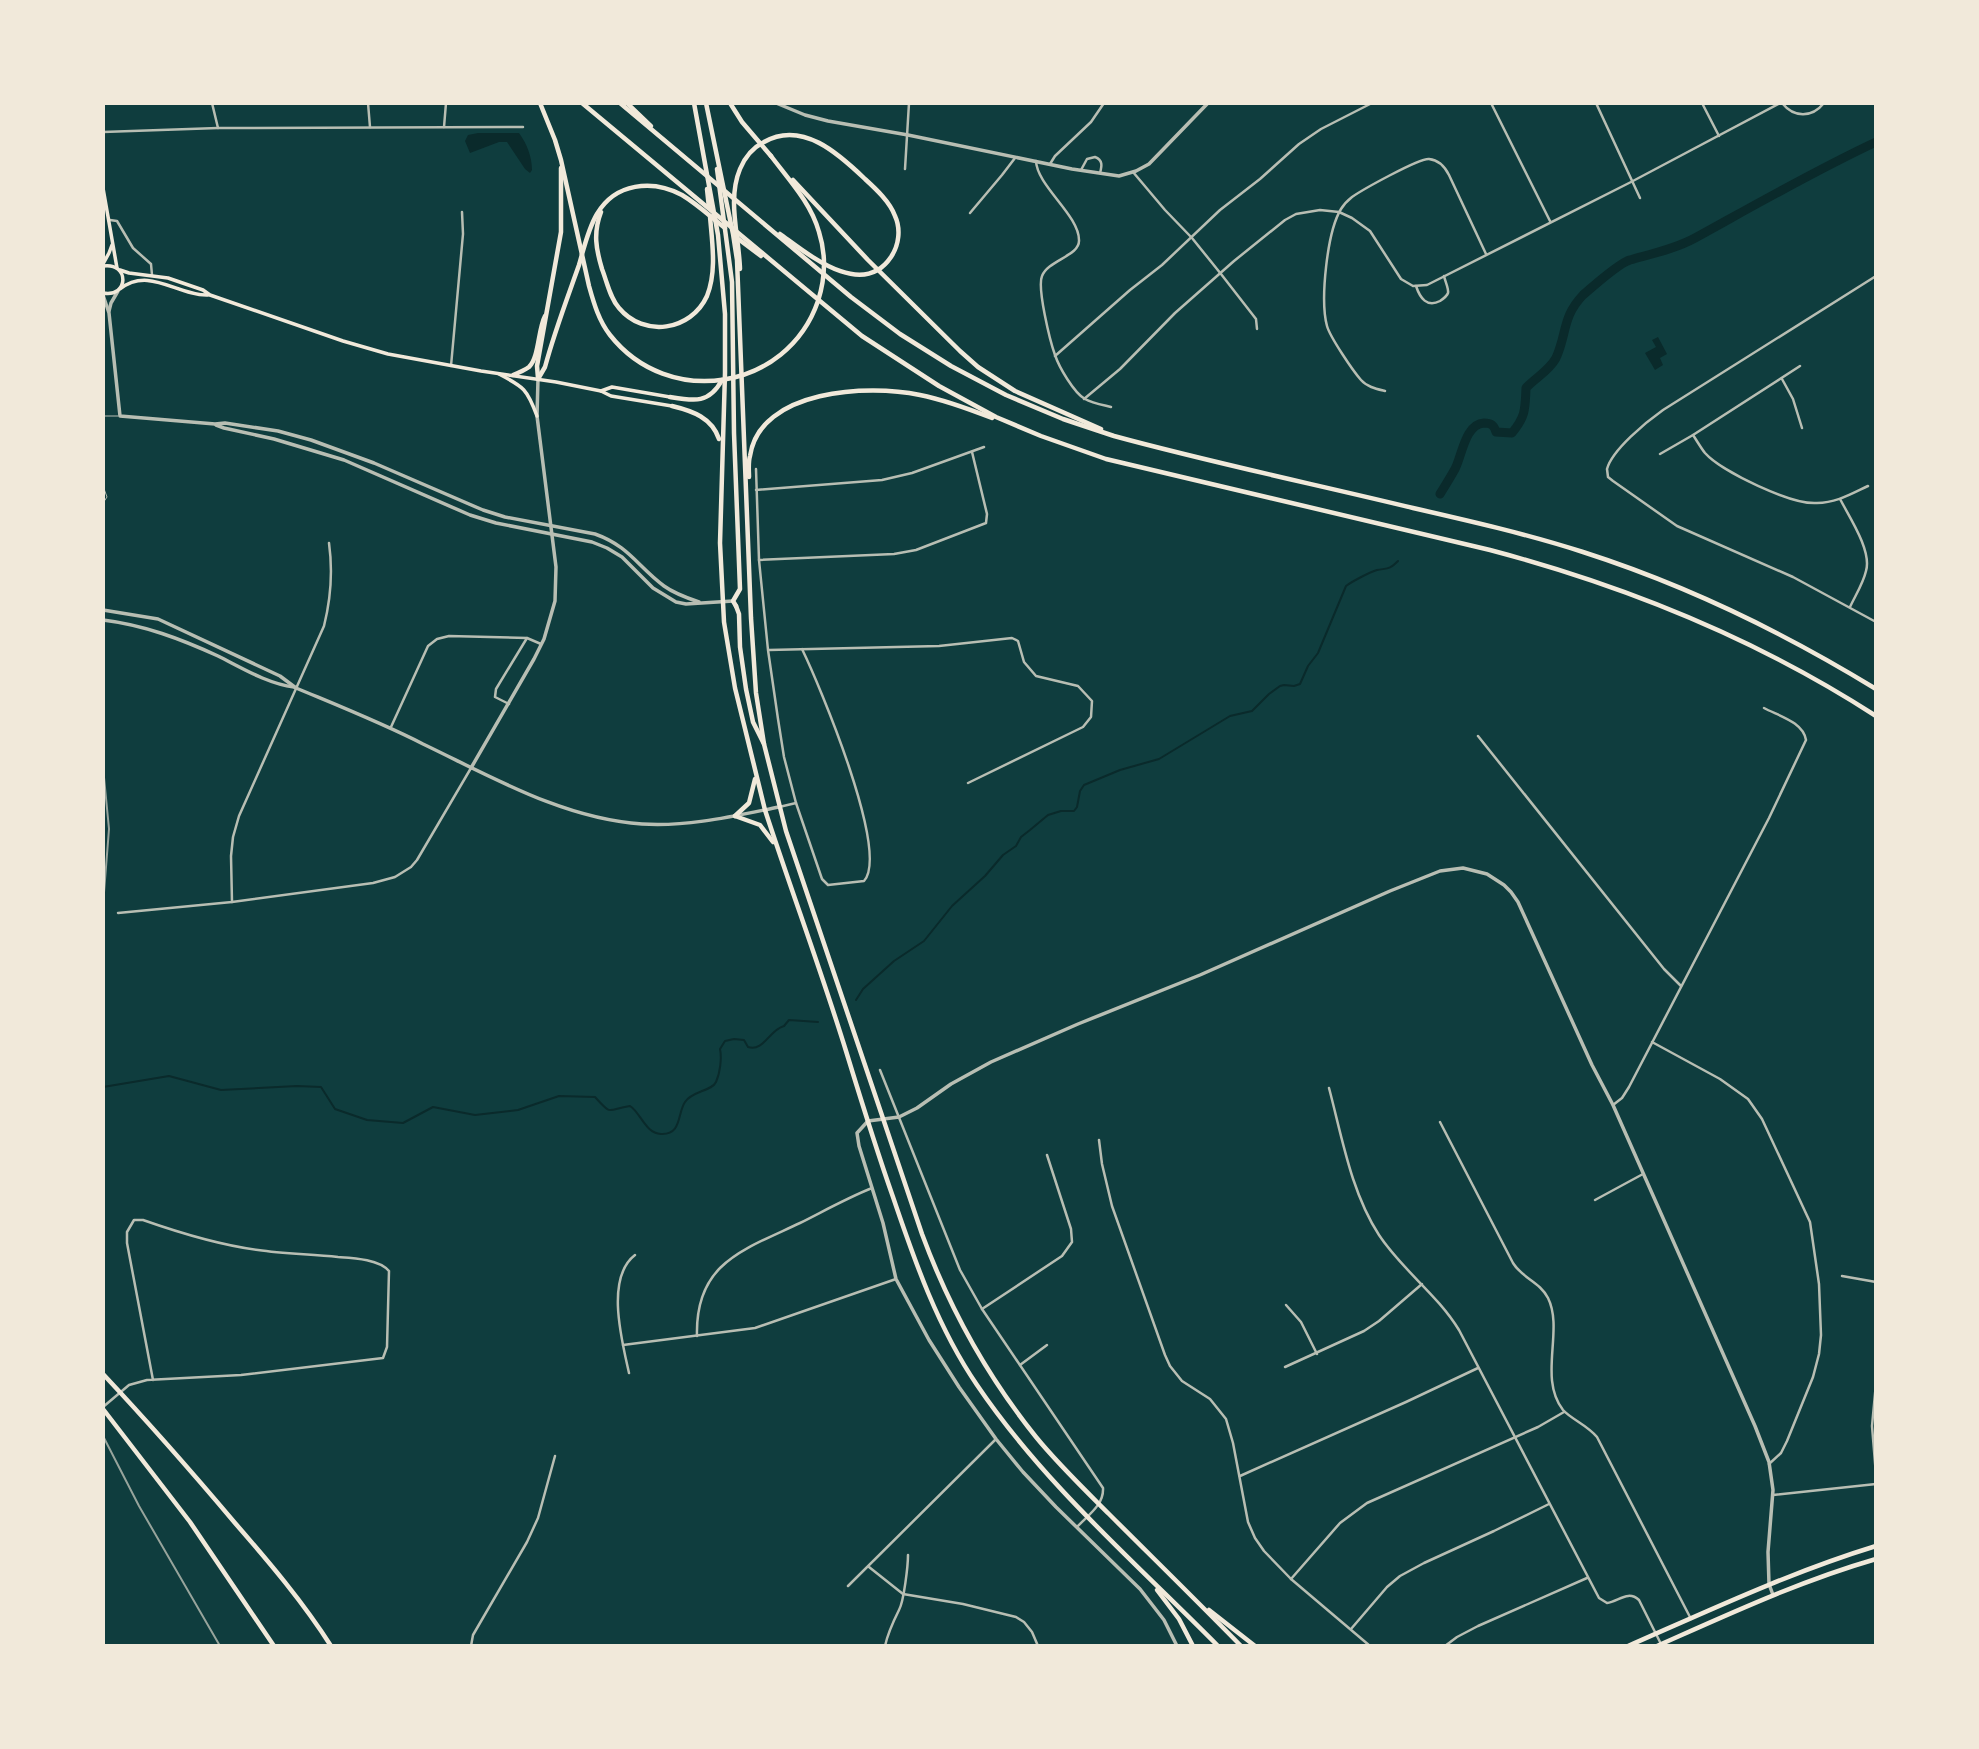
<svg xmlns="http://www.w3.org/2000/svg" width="1979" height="1749" font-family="Signika,sans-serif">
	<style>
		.water { fill: #0a2a2b }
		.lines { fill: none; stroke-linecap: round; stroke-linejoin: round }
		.stream { stroke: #0a2a2b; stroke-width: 2 }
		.river { stroke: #0a2a2b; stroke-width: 9 }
		.service { stroke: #b8beb3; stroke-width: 1 }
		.minor { stroke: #b8beb3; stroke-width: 2.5 }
		.tertiary { stroke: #b8beb3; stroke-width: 3.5 }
		.secondary { stroke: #f1e9da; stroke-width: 3.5 }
		.primary { stroke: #f1e9da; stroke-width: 4.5 }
		.trunk { stroke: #f1e9da; stroke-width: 4.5 }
		.motorway { stroke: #f1e9da; stroke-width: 4.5 }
		.rail { stroke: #97a49c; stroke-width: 2 }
	</style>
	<rect width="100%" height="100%" fill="#0f3d3e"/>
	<g class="water">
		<path d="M478,133H519C527,144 532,157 532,170L530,173L525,169L507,142H499L470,153L465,141L468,135Z"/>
		<polygon points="1658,337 1667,354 1660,358 1663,365 1655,370 1645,353 1656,347 1652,340"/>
	</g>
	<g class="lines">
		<g class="stream">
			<path d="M856,1000L863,989L894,961L924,941L952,906L985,876L1003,855L1016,846L1021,837L1030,830L1048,815L1061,811H1074L1077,807L1080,791L1084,785L1120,770L1159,759L1230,716L1252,711L1269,694L1280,686L1284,685L1294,686L1300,684L1308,666L1318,653L1346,586C1351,582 1370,572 1377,570C1388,568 1389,570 1398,561"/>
			<path d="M103,1087L169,1076L221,1090L297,1086L321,1087L335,1109L367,1120L403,1123L433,1107L475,1115L518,1110L559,1096L595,1097C613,1117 607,1109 630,1106C641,1113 645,1133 661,1134C682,1135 677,1114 685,1102C692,1091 712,1091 716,1082C720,1073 722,1058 720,1049L725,1041L734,1039L744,1040L748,1047C764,1052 769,1030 784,1026L789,1020L818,1022"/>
		</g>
		<path class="river" d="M1440,494C1445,486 1450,478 1455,469C1462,456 1465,424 1484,423C1491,423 1494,425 1496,432L1512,433C1526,416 1525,409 1526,388C1535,378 1549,371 1556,358C1567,334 1562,317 1583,295C1591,288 1621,262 1630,260C1651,254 1675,249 1695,238C1755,205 1814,171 1876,142"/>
		<g class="service">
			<polyline points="103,416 118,416"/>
			<polyline points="103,486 107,497 103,503"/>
		</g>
		<g class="minor">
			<polyline points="212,103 218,128"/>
			<polyline points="368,103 370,127"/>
			<polyline points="1491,103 1550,221"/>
			<polyline points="1596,103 1640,198"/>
			<polyline points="1702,103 1719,136"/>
			<path d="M1782,103C1794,118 1812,118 1824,103"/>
			<polyline points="444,127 446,103"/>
			<polyline points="103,132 218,128 523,127"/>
			<path d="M1036,161C1037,186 1079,215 1079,240C1080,256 1048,260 1042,276C1037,288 1050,341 1055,355C1059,367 1074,393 1085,399C1092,403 1103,405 1111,407"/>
			<polyline points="1050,164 1055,156 1091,122 1104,103"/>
			<polyline points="905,169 909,103"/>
			<path d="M1081,170L1087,159L1095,157C1103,160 1102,166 1100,173"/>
			<polyline points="1133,172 1165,210 1192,238 1221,274 1256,319 1257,329"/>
			<polyline points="970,213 1002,175 1015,158"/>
			<polyline points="110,220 117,221 133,248 151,264 152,275"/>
			<path d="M1876,276L1663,410C1646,422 1612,450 1607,469L1608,477L1613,481L1677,526L1793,577L1876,622"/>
			<path d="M1416,286C1420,298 1427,308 1440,301C1443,299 1447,296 1448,293C1449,289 1445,281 1444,276"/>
			<polyline points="1055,356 1130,290 1162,265 1220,210 1260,179 1299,144 1321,129 1372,103"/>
			<polyline points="451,366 463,234 462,212"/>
			<polyline points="1782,379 1793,399 1802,428"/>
			<path d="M1385,391C1377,389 1367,387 1361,380C1353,371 1330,337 1327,326C1320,300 1327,232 1341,209C1344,204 1347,201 1352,197C1362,190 1419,158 1429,159C1439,160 1445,167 1449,175L1486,254"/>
			<polyline points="1084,399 1120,369 1175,313 1234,261 1285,220 1296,214 1320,210 1339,212 1352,218 1370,231 1401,279 1413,286 1427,285 1631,182 1780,103"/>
			<path d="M1693,435C1697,441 1701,448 1705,453C1722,472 1792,505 1817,503C1836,503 1851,494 1868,486"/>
			<polyline points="1660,454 1693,435 1800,366"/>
			<path d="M756,469L759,560L768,650L778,719L784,757L796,803L822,879L828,885L864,881C890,852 819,684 802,649"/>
			<polyline points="756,490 882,480 912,473 984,447"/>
			<path d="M1840,499C1850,518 1872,551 1866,571C1863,584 1855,596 1850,607"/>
			<polyline points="759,560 894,554 916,550 986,523 987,514 972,452"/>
			<polyline points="769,650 939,646 1012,638 1018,641 1024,662 1036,676 1078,686 1092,701 1091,717 1083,727 968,783"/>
			<polyline points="509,704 495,697 496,689 527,638"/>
			<polyline points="391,727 428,646 437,639 449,636 527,638 541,644"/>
			<polyline points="1478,736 1664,969 1681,986"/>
			<polyline points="779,807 796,803"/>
			<path d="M232,902L231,856L233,837L239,816L324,626C331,598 333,572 329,543"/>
			<polyline points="118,913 232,902 373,883 395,877 411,867 417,860 471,768"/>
			<polyline points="1652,1042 1720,1079 1748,1099 1762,1119 1810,1222 1819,1284 1821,1335 1819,1354 1813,1377 1787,1441 1781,1453 1769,1464"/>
			<path d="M880,1070L960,1270L982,1309L1103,1488C1104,1505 1088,1515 1077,1527"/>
			<path d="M1329,1088C1342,1137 1351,1192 1379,1235C1402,1270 1437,1294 1459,1330L1599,1598L1607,1603C1619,1601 1628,1590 1639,1600L1661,1644"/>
			<path d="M1613,1105L1622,1098L1629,1087L1769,818L1806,740C1803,722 1779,716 1764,708"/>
			<path d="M1440,1122L1513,1263C1522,1278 1540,1282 1548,1298C1564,1330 1538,1378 1563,1410C1571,1419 1587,1425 1597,1437L1691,1619"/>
			<polyline points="1099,1140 1102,1164 1112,1206 1165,1355 1170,1366 1182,1381 1210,1399 1226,1419 1233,1443 1248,1522 1255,1538 1264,1551 1291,1579 1370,1646"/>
			<polyline points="1595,1200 1643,1174"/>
			<polyline points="1842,1276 1876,1282"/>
			<polyline points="1286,1305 1301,1322 1317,1354"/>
			<polyline points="982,1309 1062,1256 1072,1242 1071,1229 1047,1155"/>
			<path d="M697,1336C695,1263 743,1250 800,1223C824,1211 847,1198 872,1188"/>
			<polyline points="623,1345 755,1328 896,1279"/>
			<polyline points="1020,1365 1047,1345"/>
			<polyline points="1285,1367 1364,1331 1379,1321 1422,1284"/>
			<path d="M629,1373C622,1341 605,1278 635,1255"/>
			<polyline points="1876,1383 1872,1426 1876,1475"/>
			<path d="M103,1407L129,1385L147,1380L241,1375L383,1358L387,1347L389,1271C379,1259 353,1258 338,1257C312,1254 284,1254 258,1250C219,1245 180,1233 143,1220H134L127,1232V1243L153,1380"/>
			<polyline points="1240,1476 1406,1402 1478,1368"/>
			<polyline points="1773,1495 1876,1484"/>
			<polyline points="869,1567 903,1594 963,1604 1016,1617 1024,1622 1032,1632 1038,1646"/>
			<polyline points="1291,1579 1340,1523 1367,1503 1538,1427 1564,1412"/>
			<polyline points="848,1586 995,1440"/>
			<polyline points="1351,1629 1387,1587 1400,1576 1424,1563 1494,1531 1549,1504"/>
			<polyline points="471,1646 473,1635 527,1542 538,1518 555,1456"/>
			<path d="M885,1646C888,1632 893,1622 899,1610C904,1601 908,1565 908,1555"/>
			<polyline points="1445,1646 1457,1637 1478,1626 1587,1578"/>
		</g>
		<g class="tertiary">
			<polyline points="776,103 805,115 828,121 908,135 1072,169 1119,176 1136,171 1149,164 1208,103"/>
			<path d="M103,295L109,313L120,416L215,424L225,423L278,431L311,440L374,463L483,510L505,517L595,534C629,546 638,567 664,586C675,594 687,598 699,602"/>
			<polyline points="109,311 111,303 118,291"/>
			<polyline points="216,425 224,428 274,439 344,460 470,515 496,523 592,542 607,548 622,557 653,588 676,602 686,604 733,601"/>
			<path d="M103,610L158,619L280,676L296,688C339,706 382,723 423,744C492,777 564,819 642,824C688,827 734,816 779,807"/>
			<path d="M103,620C144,625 181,639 218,656C242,668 268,684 294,687"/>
			<polyline points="471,768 534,659 544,639 555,601 556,567 537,416 538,379"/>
			<polyline points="1177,1646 1164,1620 1140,1589 1056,1507 1023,1472 996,1439 959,1387 929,1340 896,1279 883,1223 859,1146 857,1133 868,1121 899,1117 917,1108 951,1084 991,1062 1078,1024 1200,975 1390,891 1440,871 1463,868 1487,874 1504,885 1511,892 1518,902 1592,1065 1613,1105 1755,1426 1769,1462 1773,1490 1768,1552 1769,1584 1773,1595"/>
		</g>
		<g class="secondary">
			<polyline points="103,188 117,268"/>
			<polyline points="103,264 109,253 112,245"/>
			<path d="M103,266C130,262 129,298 103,293"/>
			<polyline points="120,270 129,273 168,278 203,290 210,295 343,341 388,354 481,371 556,382 601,391 611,396 672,406"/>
			<path d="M120,289C149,266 178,296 208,295"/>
			<path d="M499,374C524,387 527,389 537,416"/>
			<polyline points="601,391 612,387 670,397"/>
		</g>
		<g class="primary">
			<path d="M1628,1646C1710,1610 1791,1572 1876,1546"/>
			<path d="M1657,1646C1729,1614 1800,1581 1876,1559"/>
		</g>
		<g class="trunk">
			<path d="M736,606L739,614L740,647L746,689L753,722L764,744L786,831L922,1234C949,1307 987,1376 1036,1437C1058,1464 1084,1489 1109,1514C1153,1558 1197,1601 1241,1646"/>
			<path d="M765,810C791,890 821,970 846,1051C861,1100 876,1149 893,1197C915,1262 938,1328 977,1385C1044,1484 1135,1562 1218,1646"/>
			<polyline points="735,816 760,825 773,842"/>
			<path d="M103,1374C148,1422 192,1472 235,1523C269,1562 303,1602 331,1646"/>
			<polyline points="103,1409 190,1522 274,1646"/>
			<polyline points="1157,1590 1179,1619 1193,1646"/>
			<polyline points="1209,1610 1255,1646"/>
		</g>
		<g class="motorway">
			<path d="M540,103L555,140L561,160L589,286C594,304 599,321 610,335C668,409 787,391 818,301C825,279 826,254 819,232C811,203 789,180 771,156"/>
			<path d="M582,103L862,336L939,386L996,417L1041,436L1106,459L1490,550C1626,586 1757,639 1876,716"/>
			<path d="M620,103L851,297L900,334L951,366L1006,395L1063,419L1114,436C1213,463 1314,484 1413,508C1470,521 1527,534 1583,552C1686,585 1783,632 1876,689"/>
			<polyline points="627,103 651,126"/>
			<polyline points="694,103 718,235 725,314 725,373 720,543 724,622 735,688 765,810"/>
			<polyline points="706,103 733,234 737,260 751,618 756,693 764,744"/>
			<polyline points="730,103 742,122 771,156"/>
			<polyline points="717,169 732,282 734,433 740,589 733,601 736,606"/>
			<polyline points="793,180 868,260 960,351 978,367 1015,391 1101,429"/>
			<polyline points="707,189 709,208"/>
			<path d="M601,212C593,233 596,249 602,269C607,282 610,298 619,308C644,338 691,331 707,296C717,271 712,242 710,216"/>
			<polyline points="737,238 761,256"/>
			<path d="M740,269C739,236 727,200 740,169C745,157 752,148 764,142C802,120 839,154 865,179C876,189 890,202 895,216C901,229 899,245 891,257C862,300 808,254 780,234"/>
			<path d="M513,375C518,373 525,370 529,367C539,358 538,329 545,316"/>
			<polyline points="538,378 537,366 561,232 561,168"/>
			<path d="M538,379L545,367C554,333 567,299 579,265C584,248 588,229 597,214C615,183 652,179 682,195C697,204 711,217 725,228"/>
			<path d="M670,397C694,401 709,404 722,380"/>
			<path d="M672,406C693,411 712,418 719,439"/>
			<path d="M749,477C749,470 748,463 750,456C760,389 869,384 920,395C945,400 969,409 992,418"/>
			<polyline points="735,816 749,803 755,779"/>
		</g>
		<g class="rail">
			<polyline points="103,767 109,829 103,905"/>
			<polyline points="103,1436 139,1506 220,1646"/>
		</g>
	</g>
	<rect width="1979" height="1749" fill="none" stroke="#f1e9da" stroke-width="210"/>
</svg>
